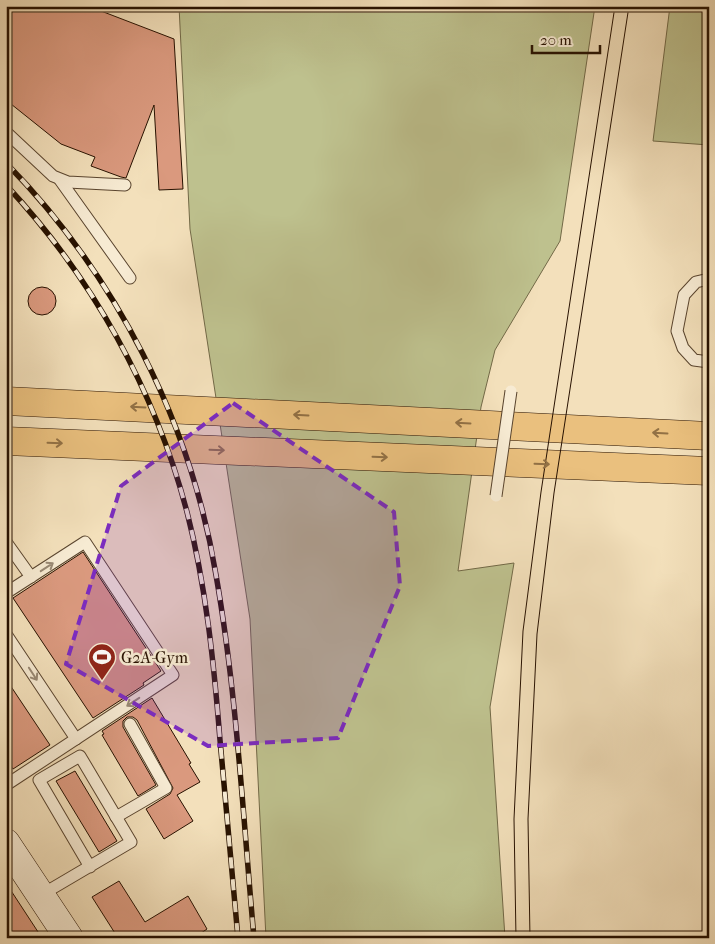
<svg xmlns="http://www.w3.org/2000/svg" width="715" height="944" font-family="'IM FELL French Canon',serif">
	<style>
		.green { fill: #bec18e; stroke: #726947 }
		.building { fill: #da997e; stroke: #271100 }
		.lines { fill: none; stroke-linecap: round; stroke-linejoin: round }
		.lane-casing { stroke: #5a452f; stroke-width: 13 }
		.secondary-casing { stroke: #271100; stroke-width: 29 }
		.primary-casing { stroke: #271100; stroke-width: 29 }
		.lane { stroke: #f7ebd3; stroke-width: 11 }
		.secondary { stroke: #f7ebd3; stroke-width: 28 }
		.primary { stroke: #eac07e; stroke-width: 28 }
		.tram { stroke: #271100; stroke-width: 1 }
		.rail-casing { stroke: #271100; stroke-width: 5.5 }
		.rail { stroke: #f7ebd3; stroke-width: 4; stroke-dasharray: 11; stroke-linecap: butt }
		.lane-bridge-casing { stroke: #5a452f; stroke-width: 13; stroke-linecap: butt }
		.lane-bridge { stroke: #f7ebd3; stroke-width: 11 }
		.oneway { stroke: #927145 }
		.oneway2 { stroke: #998974 }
		.marked { fill: #7b2cbf; fill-opacity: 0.2; stroke: #7b2cbf; stroke-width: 4; stroke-dasharray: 10 6; stroke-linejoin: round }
		.labels { text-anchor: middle; stroke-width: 5; stroke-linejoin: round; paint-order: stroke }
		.poi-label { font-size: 16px; fill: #271100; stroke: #f7ebd3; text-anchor: start }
	</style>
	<rect width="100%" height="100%" fill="#f3e0bb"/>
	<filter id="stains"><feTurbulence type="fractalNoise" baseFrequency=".004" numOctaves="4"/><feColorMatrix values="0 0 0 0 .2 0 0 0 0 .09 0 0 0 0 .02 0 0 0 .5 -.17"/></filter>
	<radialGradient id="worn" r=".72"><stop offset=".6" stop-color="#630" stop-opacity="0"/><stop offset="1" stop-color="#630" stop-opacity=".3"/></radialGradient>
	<g class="green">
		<polygon points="179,6 595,6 560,241 495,350 481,407 458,571 514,563 490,707 505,938 266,938 250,619 190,229"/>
		<polygon points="670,6 709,6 709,145 653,141"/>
	</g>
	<g class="building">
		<polygon points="6,6 88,6 174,39 183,189 159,190 154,105 126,178 121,177 91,166 95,157 61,144 6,100"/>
		<circle cx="42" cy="301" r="14"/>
		<polygon points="83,552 161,671 143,683 144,685 93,718 13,598"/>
		<polygon points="6,679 50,745 13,769 6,759"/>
		<polygon points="152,698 191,763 189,764 200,782 177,795 193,821 164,839 146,809 170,794 173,788 137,720 133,717 127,717 123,721 123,727 156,785 138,796 102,735 104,734 102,731"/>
		<polygon points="75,771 117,841 99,852 56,781"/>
		<polygon points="119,881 145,922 188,896 207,929 194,938 118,938 92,897"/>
		<polygon points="6,883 42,938 6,938"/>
	</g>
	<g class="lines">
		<g class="lane-casing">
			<g id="lane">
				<polyline points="6,132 53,176 68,182 125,185"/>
				<polyline points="60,180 130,278"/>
				<polyline points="709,279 696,282 684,295 677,331 683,348 694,360 709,362"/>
				<polyline points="6,542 31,577"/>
				<polyline points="6,593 85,542 173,675 6,785"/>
				<polyline points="6,634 76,739"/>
				<polyline points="116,817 166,788 130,724"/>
				<polyline points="41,895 131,842 80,756 39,780 90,867"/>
			</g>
		</g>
		<g class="secondary-casing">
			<polyline id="secondary" points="6,843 69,938"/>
		</g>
		<g class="primary-casing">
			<g id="primary">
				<polyline points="6,401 709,436"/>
				<polyline points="6,441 709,471"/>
			</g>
		</g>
		<use href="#lane" class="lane"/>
		<use href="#secondary" class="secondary"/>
		<use href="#primary" class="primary"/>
		<g class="tram">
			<polyline points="516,938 514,819 523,631 541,492 615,6"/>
			<polyline points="530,938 528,819 537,634 554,493 629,6"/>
		</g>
		<g class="rail-casing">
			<g id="rail">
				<path d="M6,163C115,274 191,422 216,575C237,695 243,817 254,938"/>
				<path d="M6,185C92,277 155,390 187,512C206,586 214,664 220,740C226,806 232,872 238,938"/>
			</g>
		</g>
		<use href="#rail" class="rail"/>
		<g class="lane-bridge-casing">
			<polyline id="lane-bridge" points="496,496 511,391"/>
		</g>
		<use href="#lane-bridge" class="lane-bridge"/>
	</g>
	<defs><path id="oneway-shaft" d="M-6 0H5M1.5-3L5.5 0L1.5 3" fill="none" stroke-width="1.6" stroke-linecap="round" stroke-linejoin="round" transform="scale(1.25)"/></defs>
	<g class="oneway">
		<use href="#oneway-shaft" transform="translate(138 407) rotate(-177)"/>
		<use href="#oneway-shaft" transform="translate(301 415) rotate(-177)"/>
		<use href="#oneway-shaft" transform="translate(463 423) rotate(-177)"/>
		<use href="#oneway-shaft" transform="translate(660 433) rotate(-177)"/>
		<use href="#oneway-shaft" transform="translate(55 443) rotate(2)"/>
		<use href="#oneway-shaft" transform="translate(217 450) rotate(2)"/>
		<use href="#oneway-shaft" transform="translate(380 457) rotate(2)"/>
		<use href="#oneway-shaft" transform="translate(542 464) rotate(2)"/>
	</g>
	<g class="oneway2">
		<use href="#oneway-shaft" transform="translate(47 567) rotate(-33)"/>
		<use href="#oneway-shaft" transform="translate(33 674) rotate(57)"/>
		<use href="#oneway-shaft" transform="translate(133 702) rotate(147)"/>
	</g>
	<path class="marked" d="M233,403L394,512L400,586L338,738L208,746L66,664L121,486Z"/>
	<defs>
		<g id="stadium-pin" transform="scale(1.4375)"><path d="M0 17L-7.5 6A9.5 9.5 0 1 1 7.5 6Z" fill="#8f2418" stroke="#f7ebd3"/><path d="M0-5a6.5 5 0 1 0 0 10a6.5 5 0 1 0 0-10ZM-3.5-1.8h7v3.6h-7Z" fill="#fff"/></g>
	</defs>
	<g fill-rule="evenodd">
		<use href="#stadium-pin" x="102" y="657"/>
	</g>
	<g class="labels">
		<g class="poi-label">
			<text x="121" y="663">G2A-Gym</text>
		</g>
	</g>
	<rect width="715" height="944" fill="none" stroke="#f3e0bb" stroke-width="25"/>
	<rect x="8" y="8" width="700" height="929" fill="none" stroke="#271100" stroke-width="2.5"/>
	<rect x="12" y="12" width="690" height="919" fill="none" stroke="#271100"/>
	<path d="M532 45v8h68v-8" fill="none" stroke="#271100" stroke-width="2.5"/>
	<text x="540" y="45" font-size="15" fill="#271100" stroke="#f7ebd3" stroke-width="4" paint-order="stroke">20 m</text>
	<rect width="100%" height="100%" filter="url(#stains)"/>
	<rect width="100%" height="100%" fill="url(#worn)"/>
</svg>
